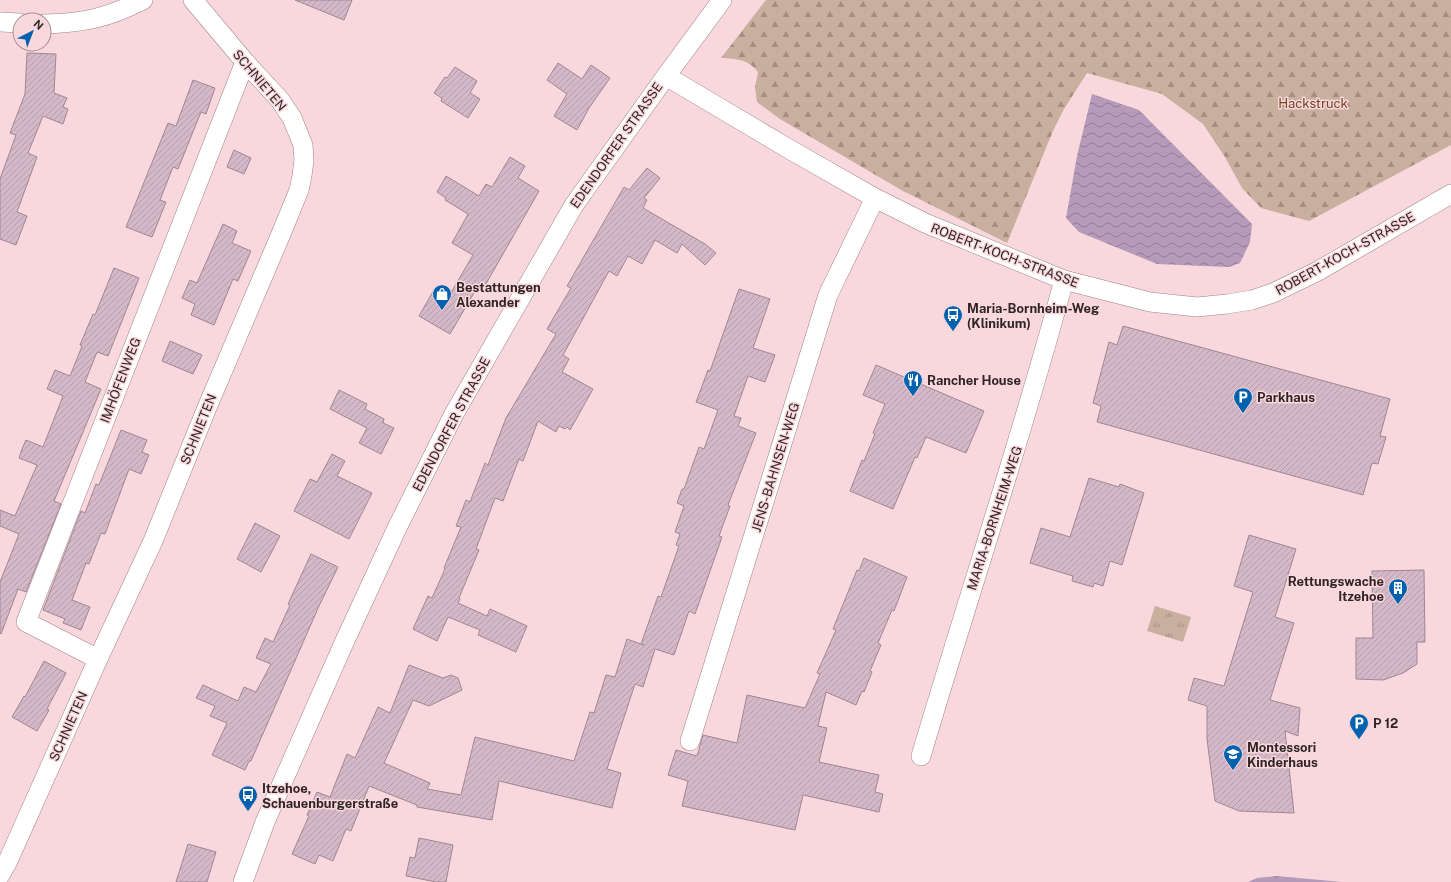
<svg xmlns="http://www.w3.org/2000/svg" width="1451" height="882" font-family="'Public Sans',sans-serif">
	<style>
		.forest { fill: url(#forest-firs) }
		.park { fill: url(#park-tufts) }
		.water { fill: url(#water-waves) }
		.building { fill: url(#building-hatch); stroke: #a08694 }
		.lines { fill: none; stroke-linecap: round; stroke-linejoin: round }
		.minor-casing { stroke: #a08287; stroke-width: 20 }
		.minor { stroke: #fff; stroke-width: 19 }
		.labels { text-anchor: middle; stroke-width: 3; stroke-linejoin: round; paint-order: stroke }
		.street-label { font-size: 13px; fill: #302426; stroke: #f8d8dc }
		.park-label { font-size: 13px; fill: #764520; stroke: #f8d8dc }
		.poi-label { font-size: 13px; font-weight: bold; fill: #302426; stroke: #f8d8dc; text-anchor: start }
	</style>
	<defs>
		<pattern id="forest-firs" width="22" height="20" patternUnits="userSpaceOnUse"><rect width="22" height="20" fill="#c8af9e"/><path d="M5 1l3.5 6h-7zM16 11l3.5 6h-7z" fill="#a38e81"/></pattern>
		<pattern id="park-tufts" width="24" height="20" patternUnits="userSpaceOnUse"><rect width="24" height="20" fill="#c8af9e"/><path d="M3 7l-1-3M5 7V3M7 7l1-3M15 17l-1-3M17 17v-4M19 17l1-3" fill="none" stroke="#a38e81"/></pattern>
		<pattern id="water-waves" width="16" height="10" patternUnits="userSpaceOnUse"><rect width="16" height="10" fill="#b59aba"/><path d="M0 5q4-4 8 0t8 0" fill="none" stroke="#947d97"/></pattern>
		<pattern id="building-hatch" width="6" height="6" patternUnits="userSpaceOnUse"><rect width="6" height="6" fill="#d4b8c7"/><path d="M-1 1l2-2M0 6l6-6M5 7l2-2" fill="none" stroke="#b69eab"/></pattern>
	</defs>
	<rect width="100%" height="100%" fill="#f8d8dc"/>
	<path class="forest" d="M766,0H1451V145L1309,221L1261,208L1242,188L1225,157L1203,124L1162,94L1087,73L1064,109L1053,131L1007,243L903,191L780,119L757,102L755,87L758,72C748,59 737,59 721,58Z"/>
	<polygon class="park" points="1155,606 1191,617 1183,642 1147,631"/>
	<g class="water">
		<polygon points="1092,94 1139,110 1252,224 1250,242 1240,263 1229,267 1157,264 1079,232 1066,218 1077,156"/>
		<polygon points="1277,876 1342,882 1248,882 1257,878"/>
	</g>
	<g class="building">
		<polygon points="295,0 352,0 344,20"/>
		<polygon points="27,53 56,54 54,93 67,98 63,107 68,109 63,124 43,116 28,153 37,157 17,212 27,216 16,245 0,239 0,179 16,135 10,133 25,94"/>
		<polygon points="558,63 582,79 591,65 610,78 589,108 577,130 554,116 567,94 547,80"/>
		<polygon points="455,67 477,81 470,93 480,99 468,118 441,101 442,98 434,93 445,77 447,78"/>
		<polygon points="193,80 215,88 206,114 201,112 178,169 173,167 160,200 166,202 152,237 126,227 168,123 176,126"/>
		<polygon points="234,150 251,158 244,174 227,167"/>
		<polygon points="510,157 525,166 518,178 539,191 483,289 478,286 450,334 419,316 435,288 449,296 473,255 452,243 468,214 445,200 446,198 437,192 446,176 479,196 486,184 492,187"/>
		<polygon points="647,168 660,178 644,198 647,200 643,208 705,244 716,253 705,265 682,244 677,253 655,240 642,264 628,256 617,276 609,271 563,355 569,359 562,372 593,389 570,430 567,427 565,429 559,426 556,432 538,421 523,461 519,459 503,501 495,498 476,549 479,550 459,598 460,599 458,603 487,616 490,609 527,626 516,652 478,635 480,630 448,617 437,641 413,629 428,596 432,598 445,569 444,568 461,527 456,526 466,500 470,502 485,463 488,465 506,418 556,334 547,329 571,288 567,286 624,187 629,190"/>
		<polygon points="223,224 237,231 232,243 251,251 238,281 233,279 214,325 191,315 195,304 182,298 190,280 197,283"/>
		<polygon points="114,268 139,278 108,356 97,352 85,382 101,389 54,501 61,504 26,592 18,589 1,634 0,633 0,582 19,534 0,526 0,510 15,516 37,465 19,458 22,449 26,440 43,447 63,396 47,389 55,370 70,376 82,346 80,345 93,314 95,315"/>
		<polygon points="739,289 770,299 753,348 775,355 765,382 748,376 734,416 741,418 738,426 756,433 728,505 730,506 719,536 722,537 695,614 689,611 674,655 655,649 643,687 635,684 607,769 621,773 612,808 499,781 492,820 417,807 417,805 369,786 351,831 346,829 333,861 319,855 315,864 292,854 309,816 307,815 317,792 330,797 347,754 355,758 378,707 390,713 409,665 443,678 451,675 458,678 462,690 429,706 413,700 384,763 430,783 427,789 461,795 475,737 574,761 590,712 594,713 606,675 615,677 627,639 644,645 641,644 658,596 661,597 679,546 676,545 680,534 675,532 684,506 677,503 682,489 684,489 699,447 704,449 718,410 696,402 708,370 710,371"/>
		<polygon points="1123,326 1390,399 1380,436 1386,437 1378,464 1372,463 1363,495 1097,422 1101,406 1093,403 1109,342 1117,345"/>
		<polygon points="170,341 202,355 193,374 162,361"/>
		<polygon points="876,365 984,411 966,453 926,437 917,458 915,457 893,509 850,491 862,460 864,461 875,434 873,433 885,404 863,395"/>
		<polygon points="339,390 367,404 365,409 384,419 383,423 394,428 381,454 359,443 367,428 330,409"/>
		<polygon points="121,430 147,440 142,452 149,455 141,474 129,469 105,534 101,533 89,564 86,563 72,600 90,607 81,630 63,623 65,619 43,610 81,511 85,513 96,484 99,485"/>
		<polygon points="332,454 345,461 337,476 372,493 349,539 294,511 310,479 317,482"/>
		<polygon points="1089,478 1119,487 1120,484 1144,493 1122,565 1110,561 1103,586 1094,583 1093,587 1072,581 1073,576 1030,563 1041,528 1070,537"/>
		<polygon points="255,523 280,536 261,572 237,559"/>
		<polygon points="1249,535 1296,549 1275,617 1294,623 1270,700 1300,708 1298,736 1285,731 1294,813 1239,811 1215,801 1207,739 1207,706 1188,700 1194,678 1224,686 1253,592 1234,586"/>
		<polygon points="311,554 338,567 319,606 251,761 249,761 245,770 212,755 227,723 210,716 215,706 196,698 203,685 238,701 244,687 256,692 271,664 256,658 265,638 273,642 290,605 288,604"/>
		<polygon points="864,558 907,577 894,611 892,610 878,643 881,645 870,671 872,672 864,692 862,691 856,705 826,692 818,726 827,728 819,762 879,775 875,792 883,794 879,812 803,795 795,830 682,806 688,781 668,775 676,750 697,756 703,735 737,743 747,695 805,708 820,674 817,673 836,630 833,629 857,570 859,571"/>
		<polygon points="1424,570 1425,642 1417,642 1417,664 1403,673 1383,680 1356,679 1356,638 1373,638 1372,571"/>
		<polygon points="44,661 66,673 47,709 49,710 37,731 12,717 24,696 25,697"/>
		<polygon points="419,838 453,845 446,882 436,882 406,876 410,857 415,858"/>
		<polygon points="188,844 216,852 207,882 176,882"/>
	</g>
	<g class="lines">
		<g class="minor-casing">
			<g id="minor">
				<polyline points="0,22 20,23"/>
				<path d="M44,24C84,23 107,18 143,0"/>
				<polyline points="666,76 789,149 875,198 925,223 1064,280 1150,302 1197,307 1227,304 1252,300 1273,293 1318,271 1451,194"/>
				<polyline points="98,659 26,622 245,62"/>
				<polyline points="690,741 828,295 875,198"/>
				<path d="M921,756C968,597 1021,440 1064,280"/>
				<polyline points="0,875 8,861 98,659 153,541 206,410 281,234 299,190 302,176 304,160 303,145 292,118 280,100 245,62 193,0"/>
				<polyline points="243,882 265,822 343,645 397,528 454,414 574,205 666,76 722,0"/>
			</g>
		</g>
		<use href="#minor" class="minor"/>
	</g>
	<defs>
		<g id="shop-pin" transform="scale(1)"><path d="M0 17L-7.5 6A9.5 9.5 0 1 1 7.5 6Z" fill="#0062ae" stroke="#f8d8dc"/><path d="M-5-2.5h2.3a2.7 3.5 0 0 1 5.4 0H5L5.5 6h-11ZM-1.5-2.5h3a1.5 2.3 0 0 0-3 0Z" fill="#fff"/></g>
		<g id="bus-pin" transform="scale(1)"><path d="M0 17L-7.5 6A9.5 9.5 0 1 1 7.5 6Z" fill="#0062ae" stroke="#f8d8dc"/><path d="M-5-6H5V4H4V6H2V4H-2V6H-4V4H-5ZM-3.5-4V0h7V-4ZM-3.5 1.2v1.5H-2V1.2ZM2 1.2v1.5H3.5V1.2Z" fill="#fff"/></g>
		<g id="restaurant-pin" transform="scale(1)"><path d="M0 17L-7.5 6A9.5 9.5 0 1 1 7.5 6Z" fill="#0062ae" stroke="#f8d8dc"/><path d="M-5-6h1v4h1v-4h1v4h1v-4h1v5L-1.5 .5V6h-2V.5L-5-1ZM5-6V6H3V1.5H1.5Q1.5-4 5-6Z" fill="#fff"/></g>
		<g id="parking-pin" transform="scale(1)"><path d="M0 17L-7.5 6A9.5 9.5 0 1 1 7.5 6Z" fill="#0062ae" stroke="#f8d8dc"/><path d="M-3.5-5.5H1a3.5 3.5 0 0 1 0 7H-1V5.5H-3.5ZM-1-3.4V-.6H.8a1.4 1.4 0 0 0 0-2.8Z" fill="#fff"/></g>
		<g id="building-pin" transform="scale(1)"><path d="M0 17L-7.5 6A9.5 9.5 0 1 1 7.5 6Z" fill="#0062ae" stroke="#f8d8dc"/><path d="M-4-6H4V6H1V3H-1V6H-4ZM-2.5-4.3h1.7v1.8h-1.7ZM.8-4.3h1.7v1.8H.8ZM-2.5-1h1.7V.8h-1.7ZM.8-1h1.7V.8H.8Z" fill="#fff"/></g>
		<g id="school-pin" transform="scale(1)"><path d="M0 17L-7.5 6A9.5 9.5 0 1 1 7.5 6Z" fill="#0062ae" stroke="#f8d8dc"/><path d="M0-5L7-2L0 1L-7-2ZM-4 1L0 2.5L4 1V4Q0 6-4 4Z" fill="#fff"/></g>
	</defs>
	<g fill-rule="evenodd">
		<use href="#shop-pin" x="442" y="294"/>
		<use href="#bus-pin" x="953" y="315"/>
		<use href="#restaurant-pin" x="913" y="380"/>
		<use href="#parking-pin" x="1243" y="397"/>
		<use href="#building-pin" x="1398" y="588"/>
		<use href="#parking-pin" x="1359" y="723"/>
		<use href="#school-pin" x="1233" y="754"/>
		<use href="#bus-pin" x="248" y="795"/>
	</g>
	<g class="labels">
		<g class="street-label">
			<text transform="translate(260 80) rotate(50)" y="5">SCHNIETEN</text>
			<text transform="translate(616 145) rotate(-55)" y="5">EDENDORFER STRASSE</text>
			<text transform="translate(1345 253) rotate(-29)" y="5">ROBERT-KOCH-STRASSE</text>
			<text transform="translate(1005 255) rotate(21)" y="5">ROBERT-KOCH-STRASSE</text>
			<text transform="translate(120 380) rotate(-69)" y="5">IMHÖFENWEG</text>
			<text transform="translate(451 424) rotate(-62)" y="5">EDENDORFER STRASSE</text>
			<text transform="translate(198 429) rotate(-68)" y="5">SCHNIETEN</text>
			<text transform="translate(775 467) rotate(-73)" y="5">JENS-BAHNSEN-WEG</text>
			<text transform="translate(994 518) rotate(-72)" y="5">MARIA-BORNHEIM-WEG</text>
			<text transform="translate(68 726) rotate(-66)" y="5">SCHNIETEN</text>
		</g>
		<g class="park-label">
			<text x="1313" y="108">Hackstruck</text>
		</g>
		<g class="poi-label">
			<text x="456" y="292">Bestattungen<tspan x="456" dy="15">Alexander</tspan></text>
			<text x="967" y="313">Maria-Bornheim-Weg<tspan x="967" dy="15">(Klinikum)</tspan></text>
			<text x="927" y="385">Rancher House</text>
			<text x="1257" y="402">Parkhaus</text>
			<text x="1384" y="586" text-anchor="end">Rettungswache<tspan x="1384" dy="15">Itzehoe</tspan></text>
			<text x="1373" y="728">P 12</text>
			<text x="1247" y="752">Montessori<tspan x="1247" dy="15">Kinderhaus</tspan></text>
			<text x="262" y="793">Itzehoe,<tspan x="262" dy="15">Schauenburgerstraße</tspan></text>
		</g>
	</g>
	<g transform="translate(32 32) rotate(42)"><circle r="19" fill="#f8d8dc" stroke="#a89093"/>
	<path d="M0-3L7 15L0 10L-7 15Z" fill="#0062ae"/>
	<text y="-6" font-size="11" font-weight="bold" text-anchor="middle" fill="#302426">N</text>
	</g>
</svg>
